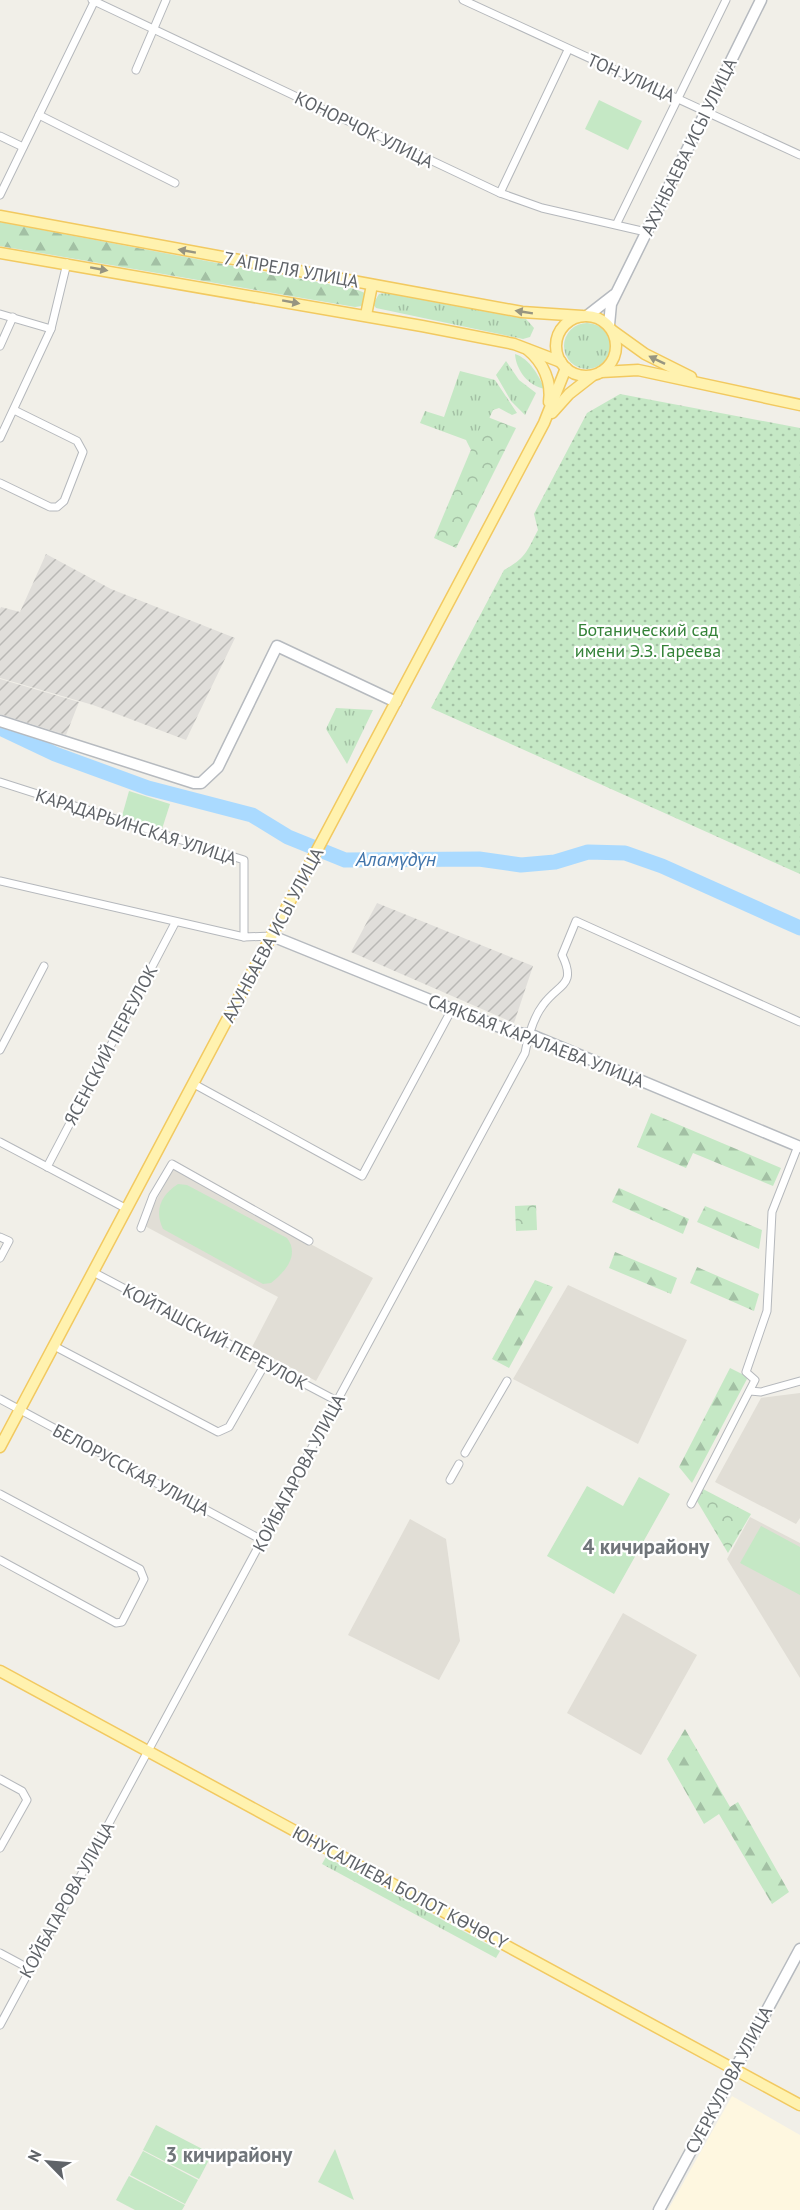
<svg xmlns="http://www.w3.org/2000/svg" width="800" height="2210" font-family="'PT Sans',sans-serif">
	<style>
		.commercial { fill: #fef7e0 }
		.industrial { fill: url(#industrial-furrows) }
		.education { fill: #e1ded6 }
		.grass { fill: url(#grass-tufts) }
		.forest { fill: url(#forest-firs) }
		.park { fill: url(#park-crowns) }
		.garden { fill: url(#garden-dots) }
		.pitch { fill: #c5e8c5 }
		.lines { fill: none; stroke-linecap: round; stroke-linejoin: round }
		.river { stroke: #aadaff; stroke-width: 15 }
		.street-casing { stroke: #b5b8bc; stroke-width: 9 }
		.secondary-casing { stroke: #b6babf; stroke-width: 13 }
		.primary-casing { stroke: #f2c960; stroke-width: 13 }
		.street { stroke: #fff; stroke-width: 7 }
		.secondary { stroke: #fff; stroke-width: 10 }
		.primary { stroke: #fff2af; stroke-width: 10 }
		.oneway { fill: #979581 }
		.labels { text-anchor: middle; stroke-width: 4.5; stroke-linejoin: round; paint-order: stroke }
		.street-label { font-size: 18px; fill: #5f6368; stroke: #fff }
		.park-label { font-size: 18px; fill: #348238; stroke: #fff }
		.water-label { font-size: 20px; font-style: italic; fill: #4174aa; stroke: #fff }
		.quarter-label { font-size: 21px; font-weight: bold; fill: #70757a; stroke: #fff }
	</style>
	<defs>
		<pattern id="industrial-furrows" width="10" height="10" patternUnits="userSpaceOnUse" patternTransform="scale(1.5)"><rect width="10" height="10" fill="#e0deda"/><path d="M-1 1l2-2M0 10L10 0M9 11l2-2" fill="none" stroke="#b9b8b5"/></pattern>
		<pattern id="grass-tufts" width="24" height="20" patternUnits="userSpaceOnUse" patternTransform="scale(1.5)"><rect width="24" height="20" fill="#c5e8c5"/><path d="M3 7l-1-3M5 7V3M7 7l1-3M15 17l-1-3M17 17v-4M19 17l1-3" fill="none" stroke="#a3c0a4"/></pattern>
		<pattern id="forest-firs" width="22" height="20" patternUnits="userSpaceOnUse" patternTransform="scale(1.5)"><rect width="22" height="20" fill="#c5e8c5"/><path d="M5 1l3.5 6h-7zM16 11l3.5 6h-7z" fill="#a3c0a4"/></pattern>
		<pattern id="park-crowns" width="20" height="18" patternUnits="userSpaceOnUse" patternTransform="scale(1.5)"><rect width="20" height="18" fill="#c5e8c5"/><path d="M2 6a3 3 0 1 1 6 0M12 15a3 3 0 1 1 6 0" fill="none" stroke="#a3c0a4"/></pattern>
		<pattern id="garden-dots" width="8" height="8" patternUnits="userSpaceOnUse" patternTransform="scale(1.5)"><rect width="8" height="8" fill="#c5e8c5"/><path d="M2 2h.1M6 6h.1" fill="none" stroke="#a3c0a4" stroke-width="1.8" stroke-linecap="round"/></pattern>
	</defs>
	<rect width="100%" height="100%" fill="#f1efe8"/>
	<polygon class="commercial" points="732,2096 800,2135 800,2210 668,2210"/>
	<g class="industrial">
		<polygon points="46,554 111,589 235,638 186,740 93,705 0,678 0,609 1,607 20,612"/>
		<polygon points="0,679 79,702 66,735 0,714"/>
		<polygon points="377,903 533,966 514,1023 351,952"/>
	</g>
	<g class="education">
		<polygon points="173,1169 373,1278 316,1381 252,1347 278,1297 143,1225"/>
		<polygon points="568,1285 687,1340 638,1444 513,1379"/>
		<polygon points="800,1393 800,1518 796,1524 715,1482 761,1398"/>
		<polygon points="750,1517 800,1543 800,1678 727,1559"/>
		<polygon points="410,1519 446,1539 460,1641 439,1680 348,1635"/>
		<polygon points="623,1613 697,1655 641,1755 567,1713"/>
	</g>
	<g class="grass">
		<polygon points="386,293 526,319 534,328 530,337 523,339 376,308 373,304 379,294"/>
		<circle cx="587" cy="346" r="23"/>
		<path d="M515,354C530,359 538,375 545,389C528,386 516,370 515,354Z"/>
		<polygon points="506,361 519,380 536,393 525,415 511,401 496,375"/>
		<polygon points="460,371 495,380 517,413 512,415 499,408 493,410 473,454 466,440 420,423 425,411 444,417"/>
		<polygon points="336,708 373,710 347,764 326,729"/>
		<polygon points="326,1857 500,1951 496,1958 322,1864"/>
	</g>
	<g class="forest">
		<polygon points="0,222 355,289 365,293 362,306 355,307 0,246"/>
		<polygon points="651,1113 781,1168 773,1186 693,1153 686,1168 637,1147"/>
		<polygon points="619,1188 689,1219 683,1234 612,1202"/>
		<polygon points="705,1206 762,1230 759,1249 697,1222"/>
		<polygon points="615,1252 677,1278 671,1294 609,1268"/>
		<polygon points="697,1267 759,1294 754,1311 690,1283"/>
		<polygon points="535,1280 553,1287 509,1368 492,1359"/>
		<polygon points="730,1368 748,1377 692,1483 679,1467"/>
		<polygon points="685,1729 730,1807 738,1802 789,1892 772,1904 719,1814 704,1824 667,1759"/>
	</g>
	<g class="park">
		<polygon points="485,416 516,428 456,548 434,538"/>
		<polygon points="536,1205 537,1230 516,1231 515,1206"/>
		<polygon points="703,1489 751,1514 728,1553 697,1501"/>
	</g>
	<path class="garden" d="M620,394L800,428V874L431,708L504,570C526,558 527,551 538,530L534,514L587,413Z"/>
	<g class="pitch">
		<polygon points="599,100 642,121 628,150 585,129"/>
		<polygon points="129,791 170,804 162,829 122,816"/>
		<path d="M178,1184L187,1185L287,1238C300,1255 285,1272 271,1283L263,1284L163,1229C154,1210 161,1195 178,1184Z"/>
		<polygon points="639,1477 670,1494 614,1594 547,1556 587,1486 623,1506"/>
		<polygon points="761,1526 800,1547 800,1595 740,1563"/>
		<polygon points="156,2125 212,2154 199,2179 143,2150"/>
		<polygon points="335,2149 354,2200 318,2182"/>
		<polygon points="143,2151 198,2180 185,2204 130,2175"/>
		<polygon points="129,2176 185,2205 182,2210 135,2210 116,2200"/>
	</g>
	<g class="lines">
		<polyline class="river" points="0,728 55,754 148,788 252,815 288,837 345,860 479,859 521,865 555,862 588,852 625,853 662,866 800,928"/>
		<g class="street-casing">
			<g id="street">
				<polyline points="92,0 500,193 542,208 646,232"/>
				<polyline points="463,0 800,155"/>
				<polyline points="136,70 166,0"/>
				<polyline points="39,115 175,183"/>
				<polyline points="0,136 23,147"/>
				<polyline points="500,193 568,50"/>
				<polyline points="0,195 95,0"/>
				<polyline points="617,223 726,0"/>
				<polyline points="0,314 51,329"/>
				<polyline points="0,346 13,317"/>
				<polyline points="0,438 51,329 67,263"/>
				<polyline points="0,483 50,507 57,507 64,501 83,452 77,441 14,410"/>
				<polyline points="0,782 244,860 244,937 272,936"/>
				<polyline points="0,881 244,937"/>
				<polyline points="0,1050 44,966"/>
				<polyline points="194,1084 362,1176 452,1009"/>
				<polyline points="0,1142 127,1209"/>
				<polyline points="47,1167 175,923"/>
				<polyline points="141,1228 153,1196 172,1164 309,1241"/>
				<polyline points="0,1237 9,1241 0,1258"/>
				<polyline points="93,1272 337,1401"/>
				<polyline points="54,1346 218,1432 229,1427 265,1364"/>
				<polyline points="750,1391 761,1392 800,1381"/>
				<polyline points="0,1399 262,1540"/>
				<polyline points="465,1453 507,1381"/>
				<polyline points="450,1480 459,1464"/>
				<polyline points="0,1494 140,1569 144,1579 122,1622 116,1623 0,1560"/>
				<polyline points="691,1504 755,1380 746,1372 767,1311 772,1212 798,1146"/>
				<polyline points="0,1779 22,1791 27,1800 0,1848"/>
				<polyline points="0,1953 30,1969"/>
				<path d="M0,2025L525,1053C528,1037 533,1018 543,1005C559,983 577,986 562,955L576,921L800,1022"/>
			</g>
		</g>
		<g class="secondary-casing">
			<g id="secondary">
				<polyline points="587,316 614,295"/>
				<polyline points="609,325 611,304 761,0"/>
				<polyline points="0,721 194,783 201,783 218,767 277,646 396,702"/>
				<polyline points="272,936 452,1009 516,1033 529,1034 800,1147"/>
				<polyline points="659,2210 800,1949"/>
			</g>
		</g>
		<g class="primary-casing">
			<g id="primary">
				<polyline points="0,216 522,312 582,316"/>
				<polyline points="0,253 422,326 514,344 561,362"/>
				<polyline points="366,315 372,285"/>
				<circle cx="586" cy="346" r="30"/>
				<polyline points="613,331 645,354 691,377"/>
				<path d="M528,350C543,362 552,382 549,402"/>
				<polyline points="601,372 638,370 800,405"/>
				<polyline points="552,413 569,394 592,376"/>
				<polyline points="0,1447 544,423 566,368"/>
				<polyline points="0,1671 800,2105"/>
			</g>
		</g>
		<use href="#street" class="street"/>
		<use href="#secondary" class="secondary"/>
		<use href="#primary" class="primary"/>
	</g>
	<defs><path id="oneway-solid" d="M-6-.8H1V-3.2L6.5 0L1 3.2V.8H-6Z" transform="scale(1.5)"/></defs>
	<g class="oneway">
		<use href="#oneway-solid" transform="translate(187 251) rotate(-170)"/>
		<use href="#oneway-solid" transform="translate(99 269) rotate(10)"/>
		<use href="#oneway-solid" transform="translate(291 302) rotate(10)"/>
		<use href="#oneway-solid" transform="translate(524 312) rotate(-171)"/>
		<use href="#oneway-solid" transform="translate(657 360) rotate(-154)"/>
	</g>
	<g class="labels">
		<g class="street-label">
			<text transform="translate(631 78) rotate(24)" y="6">ТОН УЛИЦА</text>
			<text transform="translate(364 130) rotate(26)" y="6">КОНОРЧОК УЛИЦА</text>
			<text transform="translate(689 147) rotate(-64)" y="6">АХУНБАЕВА ИСЫ УЛИЦА</text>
			<text transform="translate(291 270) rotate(10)" y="6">7 АПРЕЛЯ УЛИЦА</text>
			<text transform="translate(136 827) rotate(18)" y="6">КАРАДАРЬИНСКАЯ УЛИЦА</text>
			<text transform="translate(273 935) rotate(-62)" y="6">АХУНБАЕВА ИСЫ УЛИЦА</text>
			<text transform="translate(536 1041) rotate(21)" y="6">САЯКБАЯ КАРАЛАЕВА УЛИЦА</text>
			<text transform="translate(111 1045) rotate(-62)" y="6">ЯСЕНСКИЙ ПЕРЕУЛОК</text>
			<text transform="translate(215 1337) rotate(28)" y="6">КОЙТАШСКИЙ ПЕРЕУЛОК</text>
			<text transform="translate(131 1470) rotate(28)" y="6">БЕЛОРУССКАЯ УЛИЦА</text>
			<text transform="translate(299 1473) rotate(-62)" y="6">КОЙБАГАРОВА УЛИЦА</text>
			<text transform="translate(400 1888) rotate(28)" y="6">ЮНУСАЛИЕВА БОЛОТ КӨЧӨСҮ</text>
			<text transform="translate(67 1900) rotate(-61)" y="6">КОЙБАГАРОВА УЛИЦА</text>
			<text transform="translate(729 2080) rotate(-62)" y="6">СУЕРКУЛОВА УЛИЦА</text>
		</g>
		<g class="park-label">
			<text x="648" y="636">Ботанический сад<tspan x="648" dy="21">имени Э.З. Гареева</tspan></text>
		</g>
		<g class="water-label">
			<text x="396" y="866">Аламүдүн</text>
		</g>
		<g class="quarter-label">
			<text x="646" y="1554">4 кичирайону</text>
			<text x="229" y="2162">3 кичирайону</text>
		</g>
	</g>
	<g transform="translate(48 2162) rotate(295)" stroke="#ffffff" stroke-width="4.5" paint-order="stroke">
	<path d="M0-4.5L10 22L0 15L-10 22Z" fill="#5f6368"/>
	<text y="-9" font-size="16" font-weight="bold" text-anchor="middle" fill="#5f6368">N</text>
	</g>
</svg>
